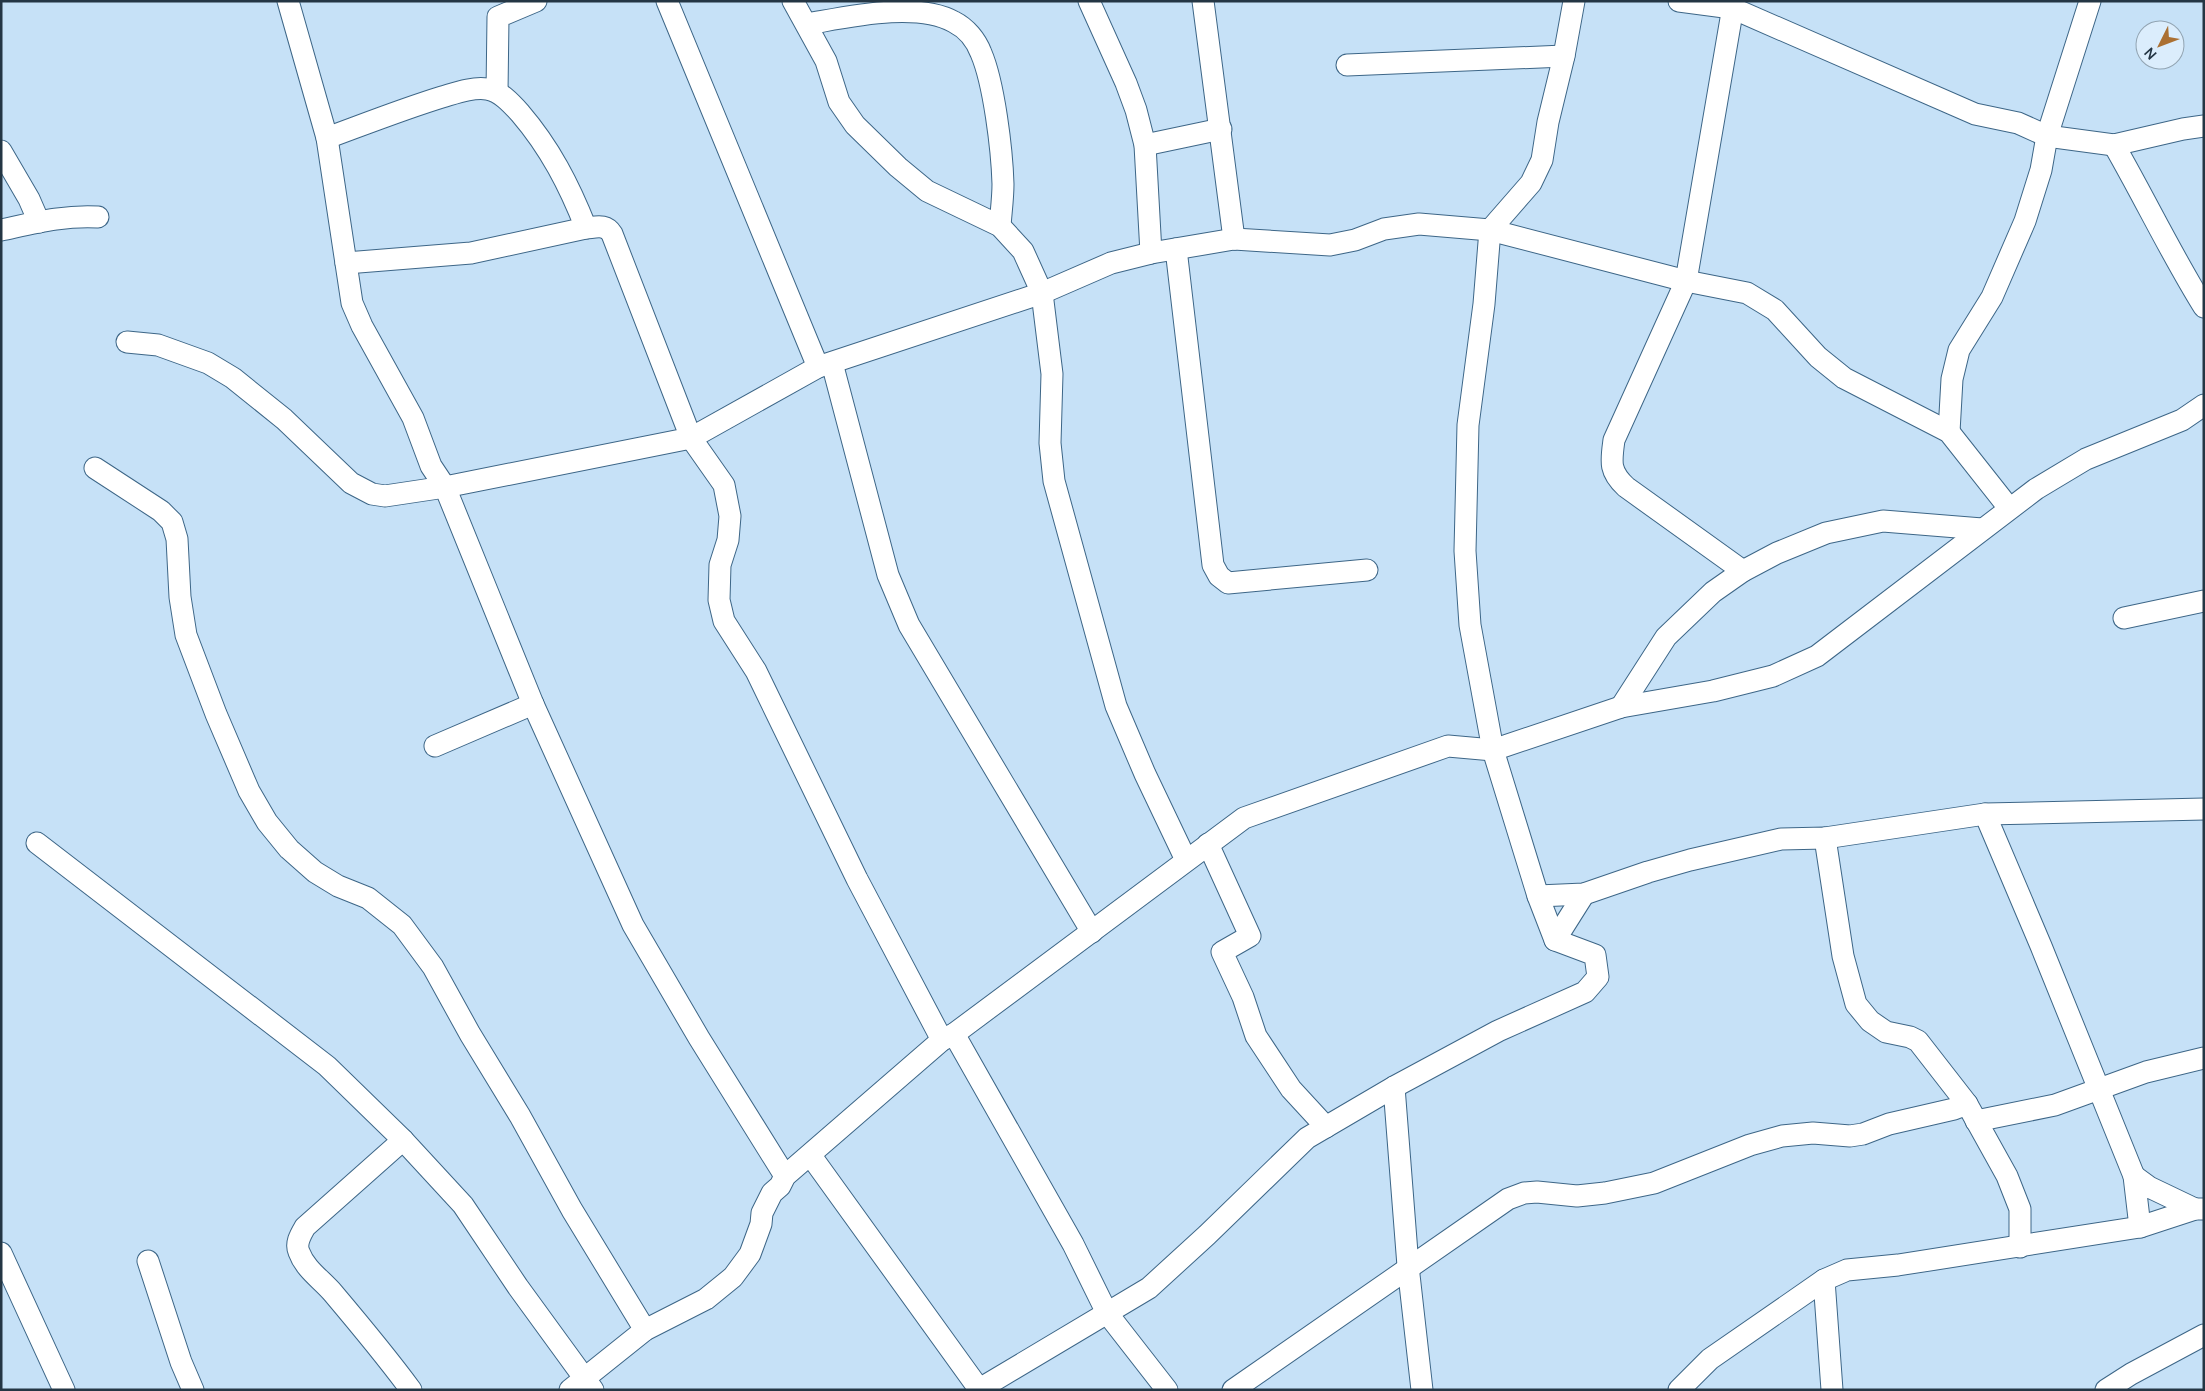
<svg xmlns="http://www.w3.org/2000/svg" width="2205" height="1391" font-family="Manrope,sans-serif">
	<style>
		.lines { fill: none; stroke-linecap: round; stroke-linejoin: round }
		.minor-casing { stroke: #3d6687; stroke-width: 23 }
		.minor { stroke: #fff; stroke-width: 21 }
	</style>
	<rect width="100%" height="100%" fill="#c6e1f7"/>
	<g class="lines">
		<g class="minor-casing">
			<g id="minor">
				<polyline points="288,1 327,138 352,303 362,326 413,418 431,466 445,487 533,704 633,925 699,1038 785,1176"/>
				<polyline points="667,1 818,367"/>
				<polyline points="793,1 826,61 839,102 855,125 898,167 927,191 1000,226 1023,251 1042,293 1052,374 1050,443 1054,481 1116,706 1145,774 1186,860"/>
				<polyline points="1089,1 1126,83 1136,110 1145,145 1151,253"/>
				<polyline points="1203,1 1234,239"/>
				<polyline points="1679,1 1732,8 1975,114 2018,123 2047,136 2114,145 2183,129 2204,126"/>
				<path d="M1734,1L1686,281L1614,440C1611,462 1609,471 1626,487L1743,571"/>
				<path d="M807,24C848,17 916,1 954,22C966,28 976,40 981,53C994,83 1002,150 1003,184C1003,198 1001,212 1000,226"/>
				<polyline points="1347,65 1564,56"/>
				<polyline points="497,92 498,17 536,1"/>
				<path d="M327,138C365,124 403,109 442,97C456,93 472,87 487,89C500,91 511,103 520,113C550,148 569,185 586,228"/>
				<polyline points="1145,145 1221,129"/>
				<path d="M2114,145C2145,199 2171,254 2204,307"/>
				<polyline points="1,151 29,199 39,222"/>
				<path d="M1,230C34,223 64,215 98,217"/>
				<polyline points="1176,249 1213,565 1219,576 1228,583 1367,570"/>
				<path d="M346,263L471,253L586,228C597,227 606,224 612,234L691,438L724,485L730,516L728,540L720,565L719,600L724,621L756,671L857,879L942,1040"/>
				<polyline points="127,342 158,345 208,363 233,378 284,419 351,483 372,494 385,496 445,487 691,438 818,367 1042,293 1111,263 1151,253 1234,239 1330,245 1355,240 1384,229 1419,224 1490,230 1686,281 1747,293 1775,310 1818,357 1844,378 1949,432 2009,508"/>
				<polyline points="832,363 888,575 909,625 1092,932"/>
				<polyline points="1949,432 1952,379 1959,350 1992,297 2025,221 2041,170 2047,136 2090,1"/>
				<polyline points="95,468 161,511 172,522 177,539 180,597 186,635 216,714 249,791 267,822 289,849 315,872 338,886 368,898 402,925 433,967 470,1034 520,1116 572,1210 645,1330"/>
				<polyline points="2124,618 2204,601"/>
				<polyline points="1621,707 1666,637 1713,592 1743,571 1777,553 1826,533 1883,521 1982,529"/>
				<polyline points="435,746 533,704"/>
				<polyline points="1985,814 2041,946 2134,1176"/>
				<polyline points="1825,838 1843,956 1856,1004 1870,1021 1886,1032 1910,1037 1918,1041 1967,1104 2007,1176 2020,1209 2020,1247"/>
				<polyline points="37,843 327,1066 403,1140 463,1205 518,1287 593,1390"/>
				<polyline points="1208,844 1250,936 1222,952 1243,997 1256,1036 1291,1089 1326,1127"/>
				<polyline points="1538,896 1584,894 1648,872 1690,860 1781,839 1825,838 1985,814 2204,809"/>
				<polyline points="1555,940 1584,894"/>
				<polyline points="954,1034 1073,1244 1107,1313 1167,1390"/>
				<polyline points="1394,1087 1408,1266 1422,1390"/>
				<polyline points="1976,1121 2055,1105 2146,1072 2204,1058"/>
				<path d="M403,1140L305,1227C301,1234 295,1243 299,1252C305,1269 322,1280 333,1293C360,1325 386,1356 411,1390"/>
				<polyline points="811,1156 979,1389"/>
				<polyline points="2140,1227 2134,1176 2149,1187 2195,1209"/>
				<polyline points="1,1253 64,1390"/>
				<polyline points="148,1261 181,1362 193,1390"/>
				<polyline points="1824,1280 1832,1390"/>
				<polyline points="570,1390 645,1330 706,1299 733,1277 750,1254 761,1224 762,1213 772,1193 780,1186 785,1176 942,1040 954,1034 1244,818 1448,746 1493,750 1621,707 1713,691 1773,676 1817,656 2036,489 2086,459 2182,420 2204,405"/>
				<polyline points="978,1390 1149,1288 1207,1235 1307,1138 1394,1087 1498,1031 1585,992 1598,977 1595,955 1555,940 1538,896 1493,750 1470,625 1465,551 1468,425 1484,304 1490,230 1531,183 1542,160 1548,122 1564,56 1574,1"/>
				<polyline points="1233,1390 1508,1199 1524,1193 1537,1192 1577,1196 1605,1193 1654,1183 1750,1145 1782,1136 1813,1133 1850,1136 1863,1134 1889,1124 1954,1109 1967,1104"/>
				<polyline points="1679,1390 1710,1359 1824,1280 1847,1270 1898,1265 2140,1227 2195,1209 2204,1209"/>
				<polyline points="2106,1390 2131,1374 2204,1335"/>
			</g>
		</g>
		<use href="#minor" class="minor"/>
	</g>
	<rect width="2205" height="1391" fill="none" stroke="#243644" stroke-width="5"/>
	<g transform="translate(2160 45) rotate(228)"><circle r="24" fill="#dbedfc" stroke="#92a4b2"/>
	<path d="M0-4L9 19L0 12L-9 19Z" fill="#ab7032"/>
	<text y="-8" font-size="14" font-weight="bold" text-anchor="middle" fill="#243644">N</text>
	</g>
</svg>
